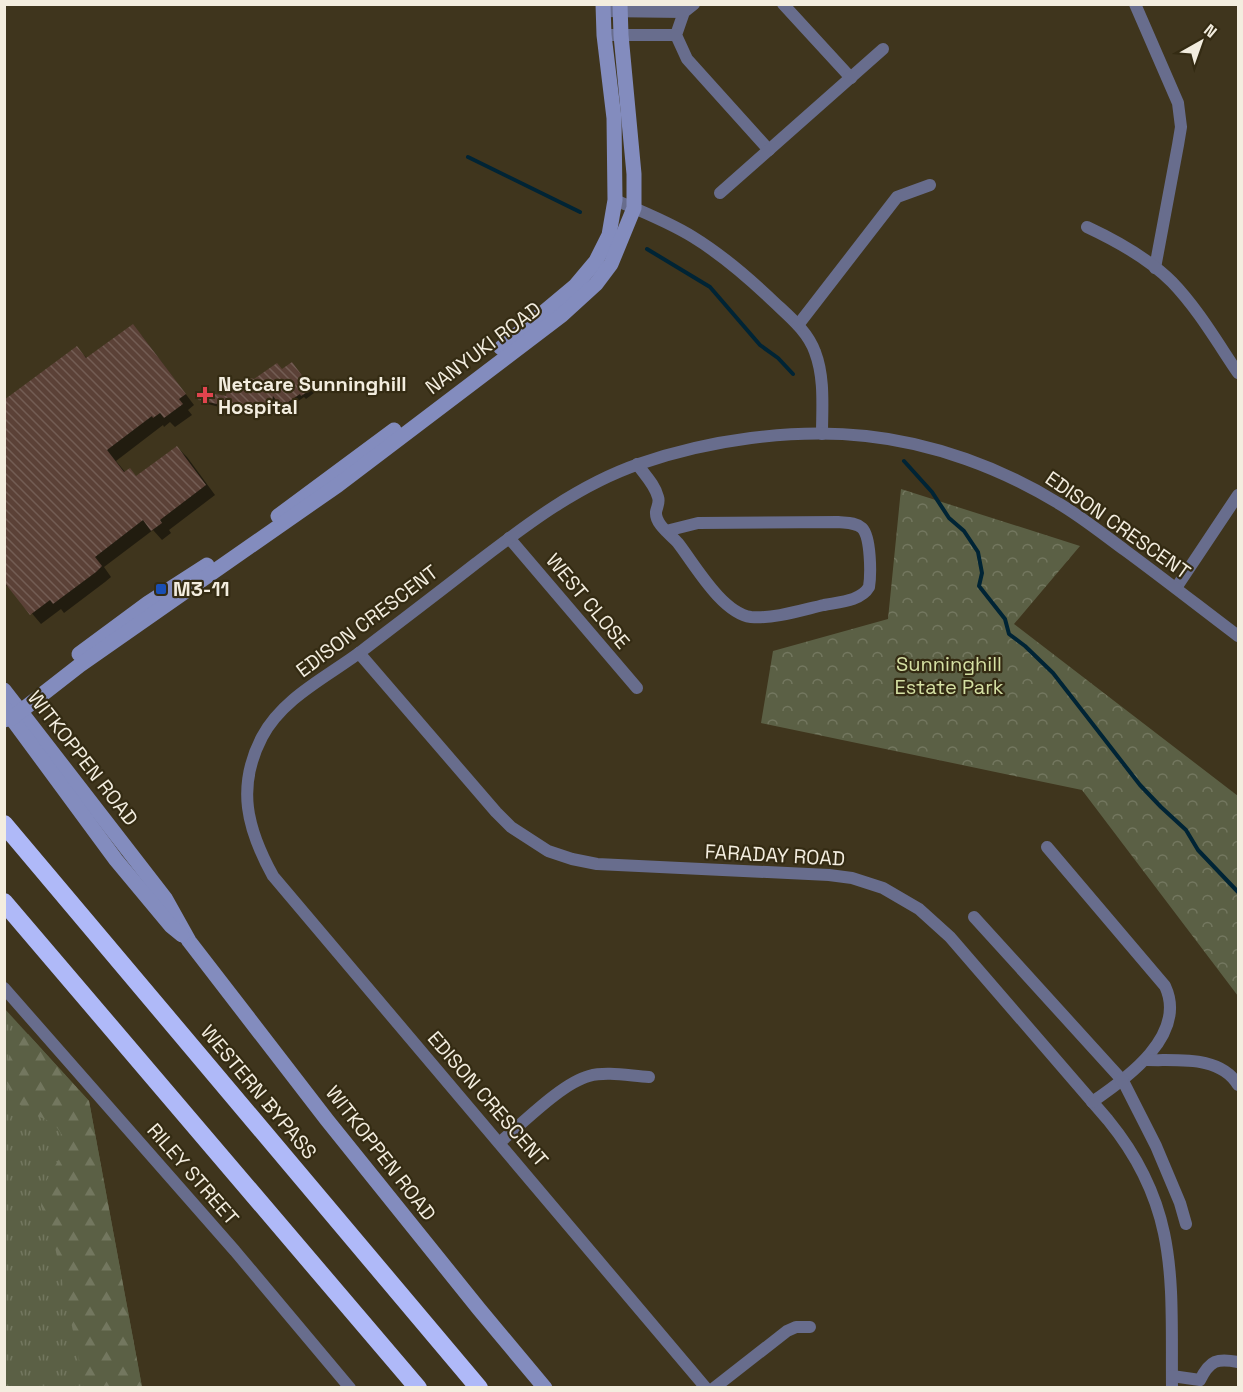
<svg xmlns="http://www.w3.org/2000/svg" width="1243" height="1392" font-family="'Space Grotesk',sans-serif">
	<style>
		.grass { fill: url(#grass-tufts) }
		.forest { fill: url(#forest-firs) }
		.park { fill: url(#park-crowns) }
		.shadow { fill: #0007 }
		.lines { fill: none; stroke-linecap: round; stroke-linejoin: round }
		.stream { stroke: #002435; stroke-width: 4 }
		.building { fill: url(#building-back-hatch) }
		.street { stroke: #686d8d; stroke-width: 12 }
		.secondary { stroke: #838cbe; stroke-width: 15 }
		.highway { stroke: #afb9f8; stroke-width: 18 }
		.health-dot { fill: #e0444e; stroke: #342b13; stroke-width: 2 }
		.transit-dot { fill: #1a4fb4; stroke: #342b13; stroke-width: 2 }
		.labels { text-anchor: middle; stroke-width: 4.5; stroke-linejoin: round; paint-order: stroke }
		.street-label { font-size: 20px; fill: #f3eddf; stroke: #342b13 }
		.poi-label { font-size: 20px; font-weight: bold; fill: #f3eddf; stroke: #342b13; text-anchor: start }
		.park-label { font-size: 20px; fill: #d5e0a3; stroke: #342b13 }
	</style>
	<defs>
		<pattern id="grass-tufts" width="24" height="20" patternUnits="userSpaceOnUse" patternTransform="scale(1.5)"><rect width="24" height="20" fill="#5b6045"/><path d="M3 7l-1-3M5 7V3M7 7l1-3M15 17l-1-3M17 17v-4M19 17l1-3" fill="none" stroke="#73775f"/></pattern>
		<pattern id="forest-firs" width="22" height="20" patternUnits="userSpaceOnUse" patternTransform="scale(1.5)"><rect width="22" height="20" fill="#5b6045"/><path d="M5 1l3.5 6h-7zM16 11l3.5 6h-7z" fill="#73775f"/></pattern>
		<pattern id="park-crowns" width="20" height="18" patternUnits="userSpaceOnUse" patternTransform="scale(1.5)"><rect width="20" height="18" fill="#5b6045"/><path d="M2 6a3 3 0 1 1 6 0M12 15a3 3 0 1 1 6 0" fill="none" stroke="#73775f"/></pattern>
		<pattern id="building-back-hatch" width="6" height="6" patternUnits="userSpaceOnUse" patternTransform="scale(1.5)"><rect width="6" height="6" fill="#5b4137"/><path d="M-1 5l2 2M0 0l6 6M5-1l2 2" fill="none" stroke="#735d54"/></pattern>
	</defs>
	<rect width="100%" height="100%" fill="#3f351d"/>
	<polygon class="grass" points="4,1008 89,1101 142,1387 5,1387"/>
	<path class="forest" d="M28,1034L89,1101L142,1387H85L55,1247L41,1206L43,1187L66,1147C64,1141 62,1134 58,1129C52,1121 44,1119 35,1115C0,1096 0,1071 18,1035Z"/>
	<polygon class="park" points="901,489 1080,546 1014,624 1238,796 1238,996 1082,790 761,723 773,651 888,619"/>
	<g class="shadow">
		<polygon points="132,326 142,336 194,405 188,410 192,415 175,427 170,422 164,427 163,425 116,461 126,473 137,477 177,447 187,457 215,495 169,530 171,533 162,540 153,530 104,567 111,577 105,582 64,613 61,609 41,624 12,590 4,584 4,580 76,348 88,359"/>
		<polygon points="295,367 314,393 306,399 304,397 286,410 276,399 273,414 266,413 265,416 238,410 237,415 226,412 223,408 204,403 200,400 227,398 254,381"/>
	</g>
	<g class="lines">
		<g class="stream">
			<polyline points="468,157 580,212"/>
			<polyline points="647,249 710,287 760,345 778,358 793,374"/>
			<polyline points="904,461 932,492 949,518 964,531 978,552 982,573 979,586 1005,619 1009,634 1025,646 1053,673 1140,785 1161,807 1186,830 1198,850 1238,892"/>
		</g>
	</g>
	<g class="building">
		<polygon points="133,324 186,394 179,399 183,404 164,418 160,413 153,418 152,416 107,450 124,472 130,468 136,476 177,446 206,485 160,520 162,523 151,531 143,520 95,557 102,566 96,572 53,604 50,600 30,615 4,582 4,400 77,346 86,358"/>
		<polygon points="292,362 312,389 301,396 300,394 281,407 273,396 270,411 262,410 261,413 234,407 234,412 221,409 222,405 198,400 200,391 226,396 228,384 242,387 244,377 254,379 277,363 282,369"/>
	</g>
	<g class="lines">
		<g class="street">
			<polyline points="694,4 684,12 676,35 687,59 769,150"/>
			<polyline points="783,4 851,78"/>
			<polyline points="1135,4 1178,103 1181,127 1178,145 1155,268"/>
			<polyline points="603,11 684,12"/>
			<polyline points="604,35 676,35"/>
			<polyline points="720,193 883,49"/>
			<path d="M615,200C641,211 669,222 693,237C724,256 750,279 775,303C791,318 808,332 815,352C825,378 822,408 822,434"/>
			<path d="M1087,227C1117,241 1148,258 1172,282C1198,309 1217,342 1238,373"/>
			<polyline points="798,325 897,197 930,185"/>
			<path d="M637,464C645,475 655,485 658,497C660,503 657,506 656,512C655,524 670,534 678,543C695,565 722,613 751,617C774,619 802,610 824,605C839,602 861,601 869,587C871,574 871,537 862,528C855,522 846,523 838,522L698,523L666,531"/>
			<polyline points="509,538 637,688"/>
			<polyline points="1176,588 1238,495"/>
			<path d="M359,653L496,812L511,827L548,851L572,859L597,864L829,875L852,878L883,888L919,909L950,937L1108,1120C1180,1208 1171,1282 1172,1388"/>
			<path d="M1047,847L1165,986C1188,1035 1126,1079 1092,1102"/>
			<polyline points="974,917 1123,1081 1156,1146 1180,1203 1186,1224"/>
			<polyline points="4,988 235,1251 350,1388"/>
			<path d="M1147,1060C1178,1061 1220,1055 1238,1085"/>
			<path d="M500,1142C522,1124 562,1083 589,1076C607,1071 630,1076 649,1077"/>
			<path d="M1172,1376L1200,1380C1210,1360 1217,1358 1238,1362"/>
			<path d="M706,1388L273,876C247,829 236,787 262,737C283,697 329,676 363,650C401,621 438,593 475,564C526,525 578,485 639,464C708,440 793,428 866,436C933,443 1001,468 1058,503C1082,517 1104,535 1126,551C1164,579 1201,608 1238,636"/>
			<polyline points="714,1388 787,1331 796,1327 810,1327"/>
		</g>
		<g class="secondary">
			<polyline points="501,348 575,286 596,261 609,235 615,200 614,118 604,35 603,4"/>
			<polyline points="278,516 394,430"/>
			<polyline points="79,654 148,603 207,565"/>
			<polyline points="4,690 165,898 189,941 327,1120 479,1309 545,1388"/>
			<polyline points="4,708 116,860 171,926 182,935"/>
			<polyline points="4,720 12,718 80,665 338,485 562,315 596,284 611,264 634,208 634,174 621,35 620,4"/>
		</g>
		<g class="highway">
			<polyline points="4,824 479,1388"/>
			<polyline points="4,902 418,1388"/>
		</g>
	</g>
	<path class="health-dot" d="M202 386h6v6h6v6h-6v6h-6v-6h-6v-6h6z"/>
	<rect class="transit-dot" x="155" y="583" width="12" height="12" rx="3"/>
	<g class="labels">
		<g class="street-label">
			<text transform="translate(483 348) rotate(-37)" y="7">NANYUKI ROAD</text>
			<text transform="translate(1118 525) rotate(35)" y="7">EDISON CRESCENT</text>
			<text transform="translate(588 601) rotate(50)" y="7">WEST CLOSE</text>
			<text transform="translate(367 621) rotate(-37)" y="7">EDISON CRESCENT</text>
			<text transform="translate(83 758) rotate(52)" y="7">WITKOPPEN ROAD</text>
			<text transform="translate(775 855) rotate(3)" y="7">FARADAY ROAD</text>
			<text transform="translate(259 1092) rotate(50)" y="7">WESTERN BYPASS</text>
			<text transform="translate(488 1099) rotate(49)" y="7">EDISON CRESCENT</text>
			<text transform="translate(381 1153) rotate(52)" y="7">WITKOPPEN ROAD</text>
			<text transform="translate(193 1174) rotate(49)" y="7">RILEY STREET</text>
		</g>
		<g class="poi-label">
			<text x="218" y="391">Netcare Sunninghill<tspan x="218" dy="23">Hospital</tspan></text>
			<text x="173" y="596">M3-11</text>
		</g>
		<g class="park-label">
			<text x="949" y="671">Sunninghill<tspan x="949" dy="23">Estate Park</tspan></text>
		</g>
	</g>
	<rect width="1243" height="1392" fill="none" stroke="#f3eddf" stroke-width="12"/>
	<g transform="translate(1201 42) rotate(40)" stroke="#342b13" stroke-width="4.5" paint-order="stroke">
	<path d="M0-4.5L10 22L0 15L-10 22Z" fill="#f3eddf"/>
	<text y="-9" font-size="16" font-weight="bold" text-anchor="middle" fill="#f3eddf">N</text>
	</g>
</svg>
